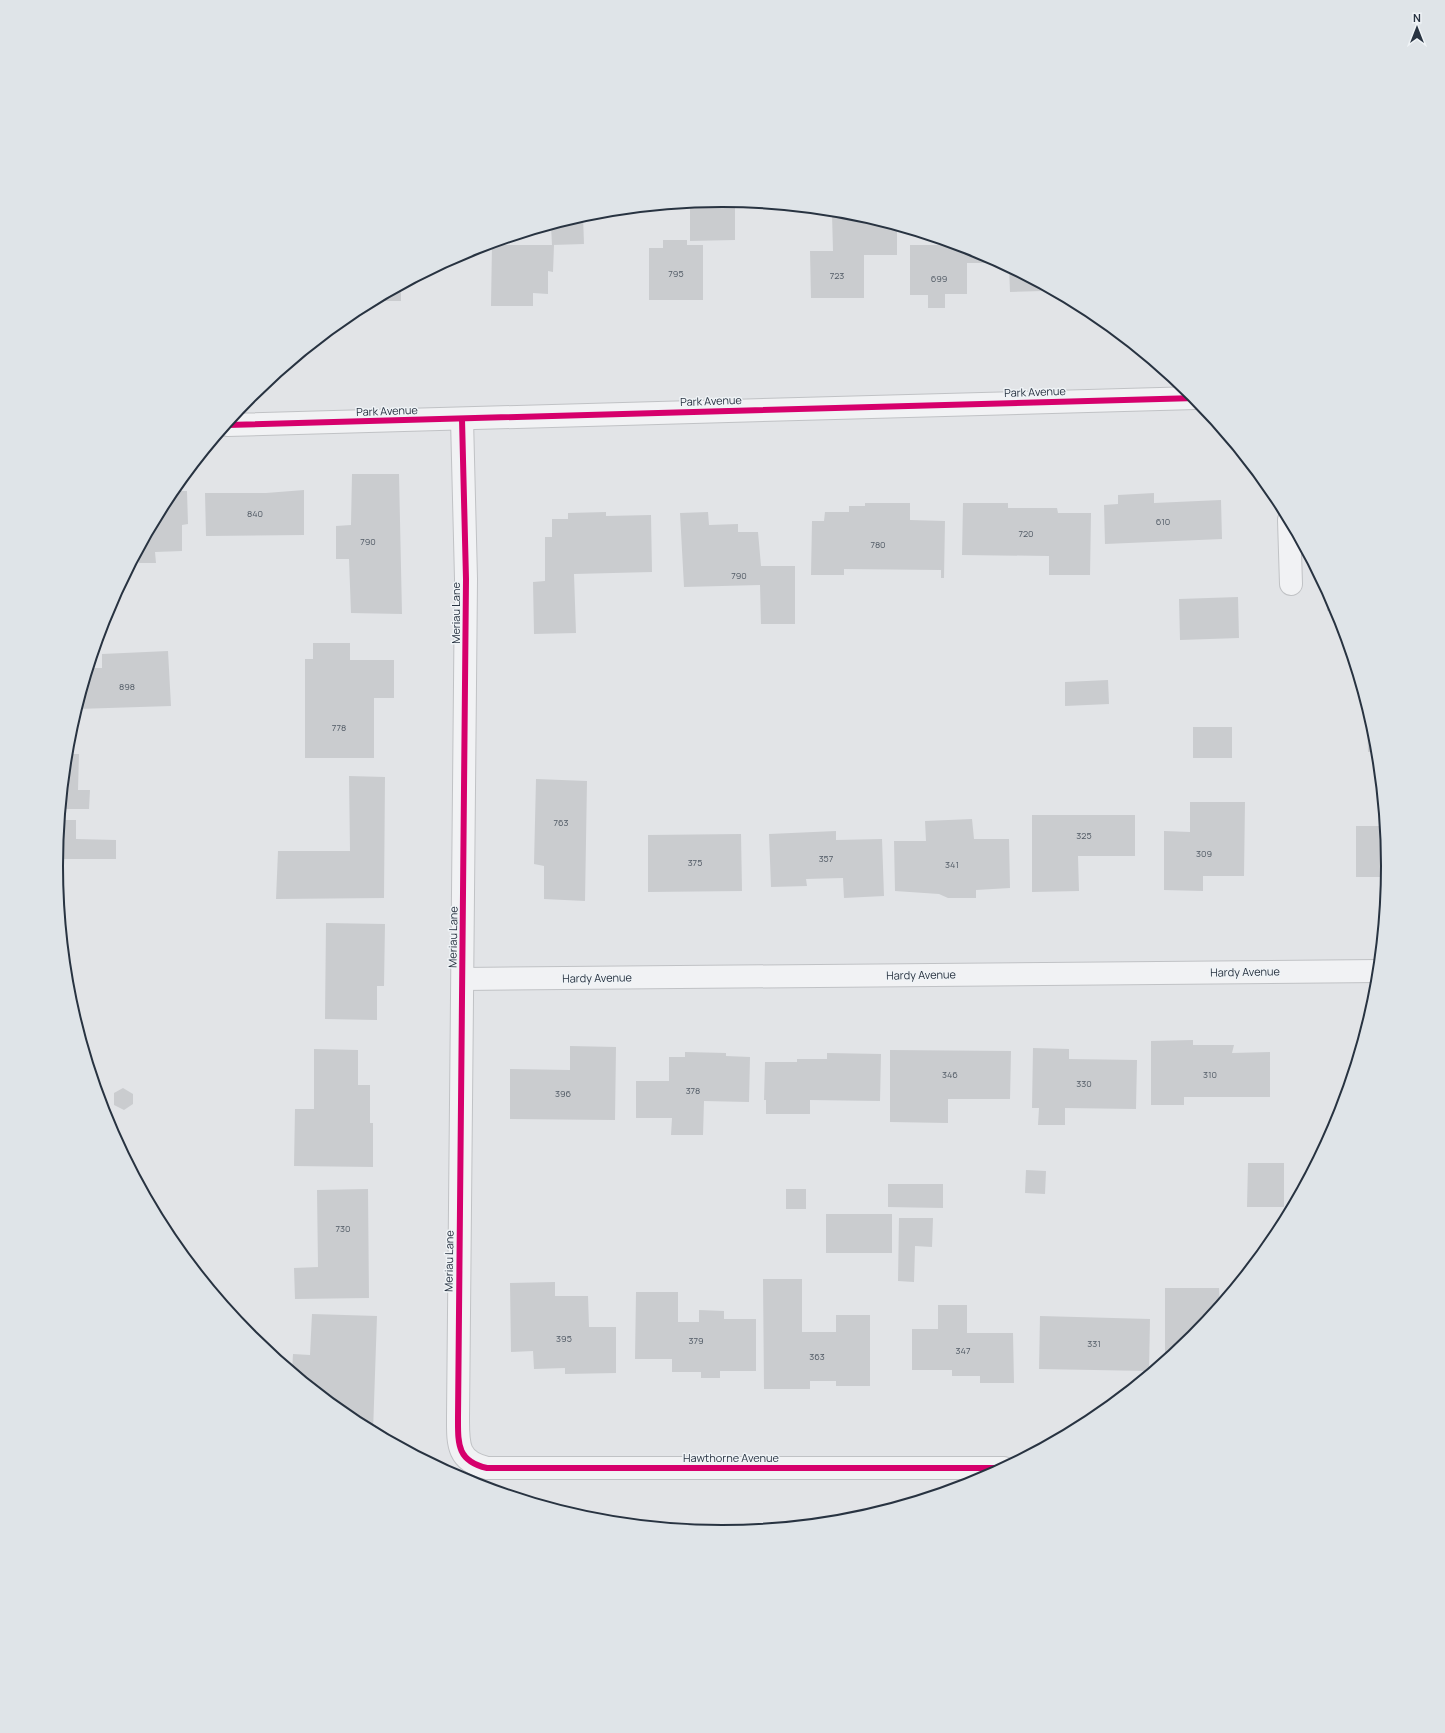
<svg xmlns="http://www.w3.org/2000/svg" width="1445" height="1733" font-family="Manrope,sans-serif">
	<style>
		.building { fill: #cacccf }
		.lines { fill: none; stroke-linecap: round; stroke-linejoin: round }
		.minor-casing { stroke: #c0c2c5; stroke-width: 24 }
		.tertiary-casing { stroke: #c0c2c5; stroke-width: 24 }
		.minor { stroke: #f1f2f4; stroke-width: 22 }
		.tertiary { stroke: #f1f2f4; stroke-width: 22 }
		.cycleway-casing { stroke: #eff3f6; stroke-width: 8 }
		.cycleway { stroke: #d6006c; stroke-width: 6 }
		.labels { text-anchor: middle; stroke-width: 3; stroke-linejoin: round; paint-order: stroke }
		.number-label { font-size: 9px; fill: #515a65 }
		.street-label { font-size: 11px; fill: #283341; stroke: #eff3f6 }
		.rim { fill: none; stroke: #283341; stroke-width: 2 }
	</style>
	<rect width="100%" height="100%" fill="#e2e4e7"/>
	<g class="building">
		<polygon points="723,200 730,201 730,206 735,206 735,240 690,241 690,207 695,206 695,203"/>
		<polygon points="832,214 857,214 897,226 897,255 864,255 864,298 811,298 810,251 833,251"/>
		<polygon points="583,216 584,244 552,245 551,225"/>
		<polygon points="663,240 687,240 687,245 703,245 703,300 649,300 649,248 663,248"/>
		<polygon points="492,245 554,245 553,272 548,271 548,294 533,293 533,306 491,306"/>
		<polygon points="910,245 958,245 978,251 989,257 989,263 967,263 967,294 945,294 945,308 928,308 928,295 910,295"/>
		<polygon points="1009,267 1043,286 1043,291 1010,292"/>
		<polygon points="401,286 401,301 373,301"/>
		<polygon points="352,474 399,474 402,614 351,613 349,559 336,559 336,526 351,525"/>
		<polygon points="304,490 304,535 206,536 205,493 266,493"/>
		<polygon points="172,491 187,491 188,524 182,525 182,551 155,552 156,563 139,563 139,551"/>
		<polygon points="1154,493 1154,503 1221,500 1222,539 1105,544 1104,505 1118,504 1118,495"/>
		<polygon points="865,503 910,503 910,520 945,521 944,578 941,578 941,570 844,569 844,575 811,575 812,521 824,521 825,512 849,512 849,506 865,506"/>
		<polygon points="963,503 1008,503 1008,508 1057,508 1058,513 1091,513 1090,575 1049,575 1049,556 962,555"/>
		<polygon points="606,512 606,516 651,515 652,572 574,574 576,633 534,634 533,582 545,581 545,537 552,537 552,519 568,519 568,513"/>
		<polygon points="708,512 709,525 738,524 738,532 758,532 761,566 795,566 795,624 761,624 760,585 684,587 680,513"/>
		<polygon points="1326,588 1332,601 1338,610 1327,611"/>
		<polygon points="1238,597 1239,638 1180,640 1179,599"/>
		<polygon points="313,643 350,643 350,660 394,660 394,698 374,698 374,758 305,758 305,659 313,659"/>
		<polygon points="168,651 171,706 77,709 89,668 102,668 102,654"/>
		<polygon points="1108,680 1109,704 1065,706 1065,682"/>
		<polygon points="1367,717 1370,717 1376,737 1378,752 1368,752"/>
		<rect x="1193" y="727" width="39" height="31"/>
		<polygon points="67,754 79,754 78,790 90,790 89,809 64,809 64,820 76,820 76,839 116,840 116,859 57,859"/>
		<polygon points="349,776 385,777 384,898 276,899 278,851 350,851"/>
		<polygon points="536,779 587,781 585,901 544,899 544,866 534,864"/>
		<polygon points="1190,802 1245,802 1244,876 1203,876 1203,891 1164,890 1164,831 1190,832"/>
		<polygon points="1032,815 1135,815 1135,856 1078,856 1079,891 1032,892"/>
		<polygon points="972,819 974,839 1009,839 1010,888 976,890 976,898 948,898 939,894 895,891 894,841 926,841 925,821"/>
		<polygon points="1356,826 1385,826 1389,867 1388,877 1356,877"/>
		<polygon points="836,831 836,840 882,839 884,896 844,898 843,878 806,879 807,886 771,887 769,834"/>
		<polygon points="741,834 742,891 648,892 648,835"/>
		<polygon points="326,923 385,924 384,986 377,986 377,1020 325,1019"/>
		<polygon points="1193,1040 1193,1045 1234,1045 1232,1053 1270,1052 1270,1097 1184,1097 1184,1105 1151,1105 1151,1041"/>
		<polygon points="570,1046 616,1047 615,1120 510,1119 510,1069 570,1070"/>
		<polygon points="1033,1048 1069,1049 1069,1059 1137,1060 1136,1109 1065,1108 1065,1125 1038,1125 1039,1108 1032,1108"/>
		<polygon points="314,1049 358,1050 358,1085 370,1085 370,1123 373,1123 373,1167 294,1166 295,1109 314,1109"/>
		<polygon points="890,1050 1011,1051 1010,1099 948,1099 948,1123 890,1122"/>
		<polygon points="685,1052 726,1053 726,1056 750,1057 749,1102 704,1101 703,1135 671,1135 672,1118 636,1118 636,1081 669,1081 669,1057 685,1057"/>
		<polygon points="827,1053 881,1054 880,1101 810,1100 810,1114 766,1114 766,1100 764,1100 765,1062 797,1062 797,1059 827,1059"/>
		<polygon points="123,1088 133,1094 133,1104 124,1110 114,1105 114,1093"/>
		<polygon points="1248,1163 1284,1163 1284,1207 1247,1207"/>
		<polygon points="1026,1170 1046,1171 1045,1194 1025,1193"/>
		<polygon points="888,1184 943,1184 943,1208 888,1207"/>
		<polygon points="368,1189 369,1298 295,1299 294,1268 318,1267 317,1190"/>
		<rect x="786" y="1189" width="20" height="20"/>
		<rect x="826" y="1214" width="66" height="39"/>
		<polygon points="899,1218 933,1218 932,1247 915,1246 914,1282 898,1281"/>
		<polygon points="763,1279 802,1279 802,1332 836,1332 836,1315 870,1315 870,1386 836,1386 836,1381 810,1381 810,1389 764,1389"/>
		<polygon points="555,1282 555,1296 588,1296 589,1327 616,1327 616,1373 565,1374 565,1368 534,1369 533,1351 511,1352 510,1283"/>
		<polygon points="1165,1288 1219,1288 1220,1306 1194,1338 1165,1361"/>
		<polygon points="636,1292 678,1292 678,1322 699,1322 699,1310 724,1311 724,1319 756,1319 756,1371 720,1371 720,1378 701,1378 701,1372 672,1372 672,1359 635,1359"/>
		<polygon points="938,1305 967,1305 967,1333 1013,1333 1014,1383 980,1383 980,1376 952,1376 952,1370 912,1370 912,1329 938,1329"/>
		<polygon points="312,1314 377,1316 373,1432 352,1421 292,1371 293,1354 310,1355"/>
		<polygon points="1040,1316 1150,1319 1149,1371 1039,1369"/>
	</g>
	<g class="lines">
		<g class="minor-casing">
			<g id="minor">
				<path d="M462,419L466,579L458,1418C458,1444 457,1461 487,1468H1004"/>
				<polyline points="1289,520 1291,584"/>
				<polyline points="463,979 1379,971"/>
			</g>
		</g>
		<g class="tertiary-casing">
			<polyline id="tertiary" points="227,425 1196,398"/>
		</g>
		<use href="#minor" class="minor"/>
		<use href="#tertiary" class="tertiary"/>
		<g class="cycleway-casing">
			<g id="cycleway">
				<path d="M462,419L466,579L458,1418C458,1444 457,1461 487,1468H1004"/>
				<polyline points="227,425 1196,398"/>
			</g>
		</g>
		<use href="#cycleway" class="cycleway"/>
	</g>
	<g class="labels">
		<g class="number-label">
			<text x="676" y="277">795</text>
			<text x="837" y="279">723</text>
			<text x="939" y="282">699</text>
			<text x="255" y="517">840</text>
			<text x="1163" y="525">610</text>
			<text x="1026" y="537">720</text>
			<text x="368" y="545">790</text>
			<text x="878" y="548">780</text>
			<text x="739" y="579">790</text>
			<text x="127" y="690">898</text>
			<text x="339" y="731">778</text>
			<text x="561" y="826">763</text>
			<text x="1084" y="839">325</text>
			<text x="1204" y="857">309</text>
			<text x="826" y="862">357</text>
			<text x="695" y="866">375</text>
			<text x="952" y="868">341</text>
			<text x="950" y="1078">346</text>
			<text x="1210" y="1078">310</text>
			<text x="1084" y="1087">330</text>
			<text x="693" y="1094">378</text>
			<text x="563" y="1097">396</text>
			<text x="343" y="1232">730</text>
			<text x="564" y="1342">395</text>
			<text x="696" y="1344">379</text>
			<text x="1094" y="1347">331</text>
			<text x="963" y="1354">347</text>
			<text x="817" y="1360">363</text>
		</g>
		<g class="street-label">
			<text transform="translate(1035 392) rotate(-2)" y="4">Park Avenue</text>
			<text transform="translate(711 401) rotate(-2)" y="4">Park Avenue</text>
			<text transform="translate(387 411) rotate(-2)" y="4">Park Avenue</text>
			<text transform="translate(456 613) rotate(-90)" y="4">Meriau Lane</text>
			<text transform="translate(453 937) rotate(-89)" y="4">Meriau Lane</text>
			<text transform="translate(1245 972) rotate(-1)" y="4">Hardy Avenue</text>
			<text transform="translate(921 975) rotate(-1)" y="4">Hardy Avenue</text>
			<text transform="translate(597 978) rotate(-1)" y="4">Hardy Avenue</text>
			<text transform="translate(449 1261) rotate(-89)" y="4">Meriau Lane</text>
			<text x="731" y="1462">Hawthorne Avenue</text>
		</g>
	</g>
	<path d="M0 0H1445V1733H0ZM63 866a659 659 0 1 1 1318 0a659 659 0 1 1-1318 0Z" fill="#dfe4e8" fill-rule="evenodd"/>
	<path class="rim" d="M63 866a659 659 0 1 1 1318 0a659 659 0 1 1-1318 0Z"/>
	<g transform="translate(1417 28)" stroke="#eff3f6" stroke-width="3" paint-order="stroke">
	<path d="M0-3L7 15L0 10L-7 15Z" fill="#283341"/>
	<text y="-6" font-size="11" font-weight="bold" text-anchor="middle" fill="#283341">N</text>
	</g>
</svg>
